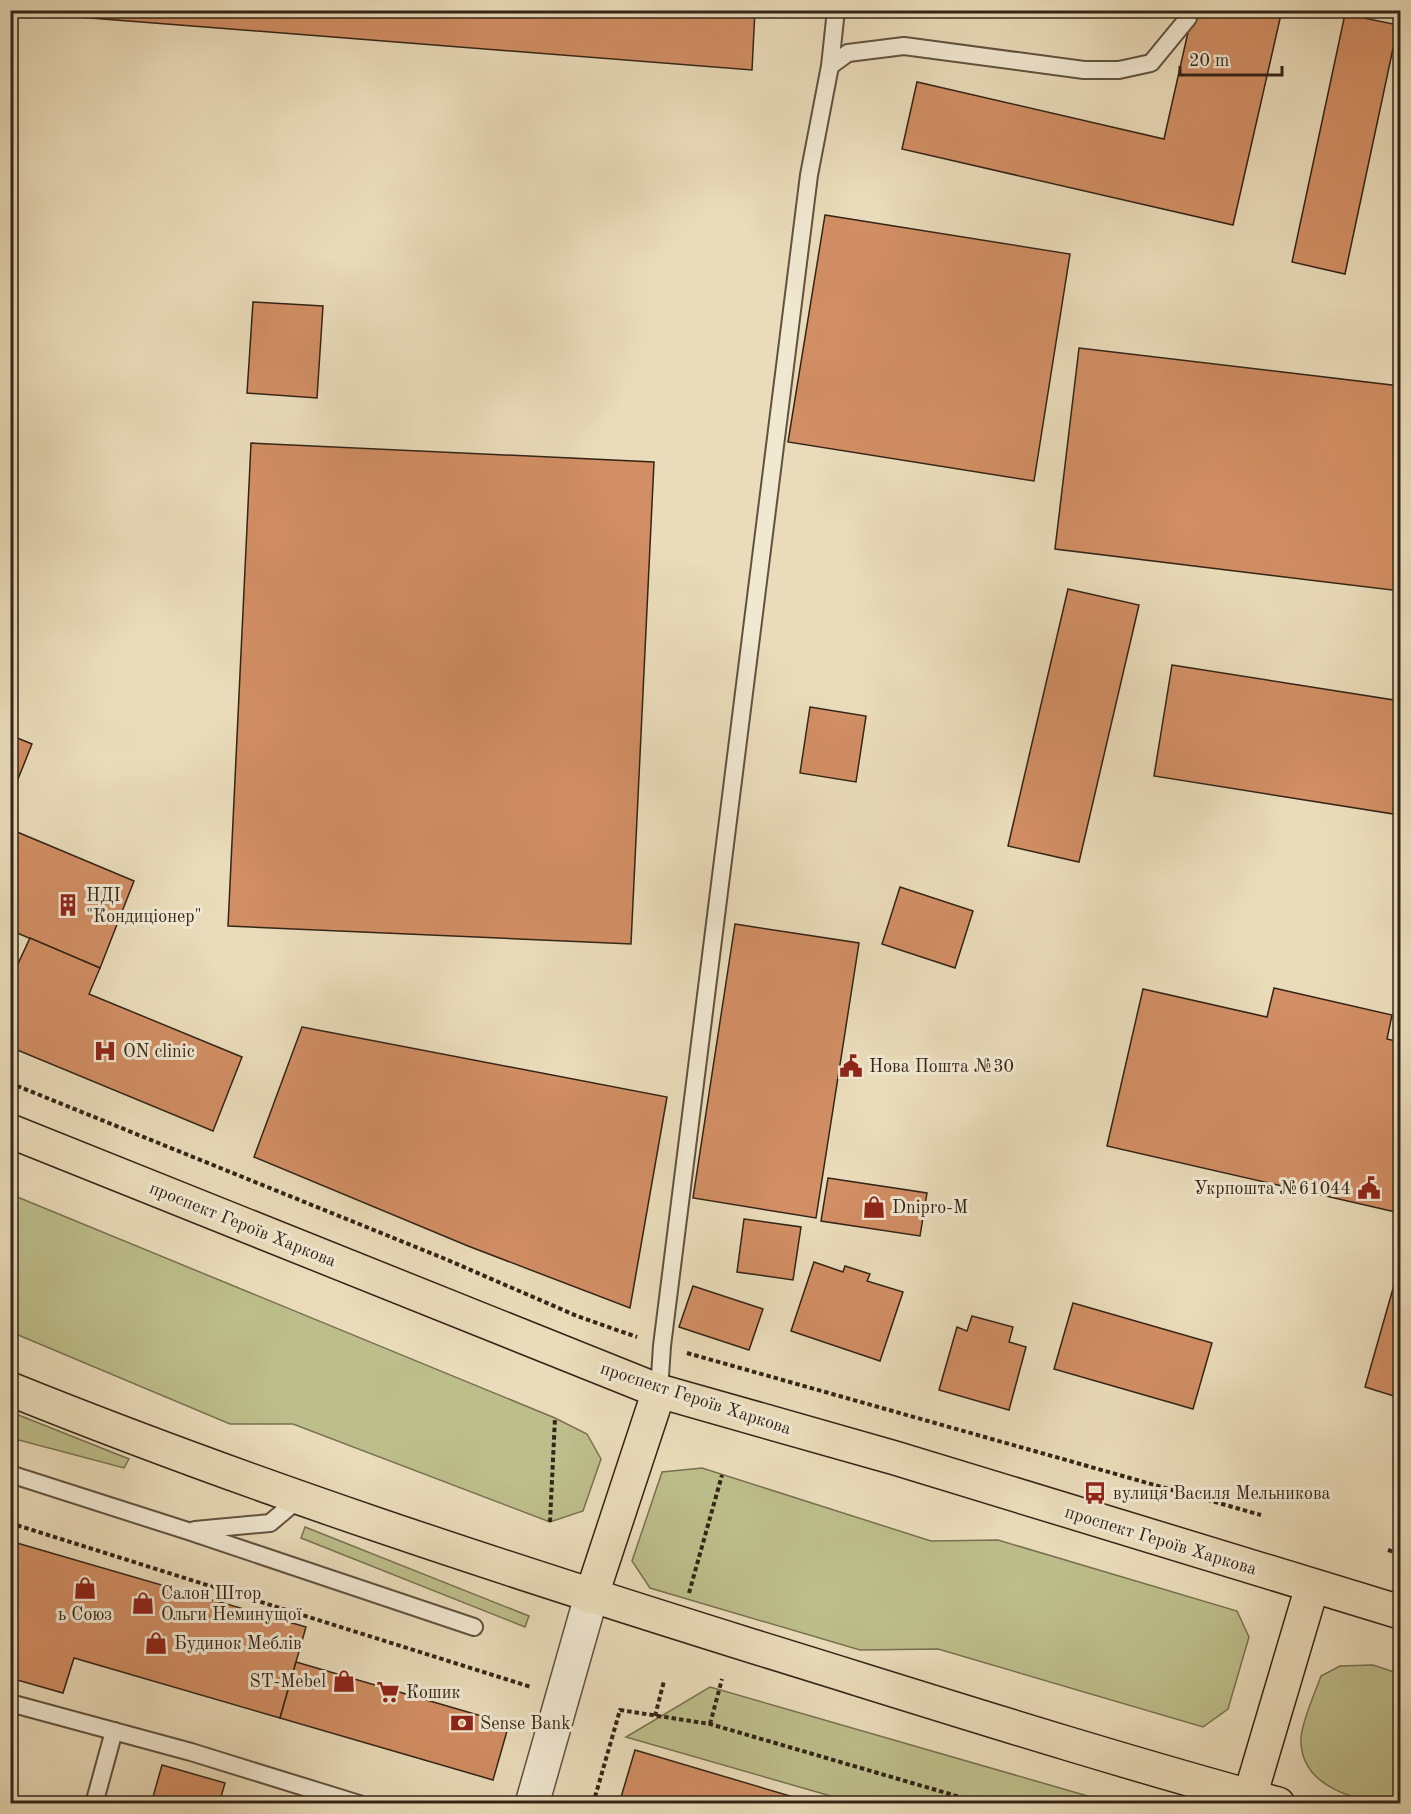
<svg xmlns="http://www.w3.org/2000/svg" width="1411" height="1814" font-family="'Old Standard TT',serif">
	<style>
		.green { fill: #bdbe8b; stroke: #787150; stroke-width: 1.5 }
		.building { fill: #d28e64; stroke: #332416; stroke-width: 1.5 }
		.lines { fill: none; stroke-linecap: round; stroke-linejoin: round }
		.service-casing { stroke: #61523f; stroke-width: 20 }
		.minor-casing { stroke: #61523f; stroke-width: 36 }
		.primary-casing { stroke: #332416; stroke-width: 36 }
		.path { stroke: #332416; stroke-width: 4; stroke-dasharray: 4.5 3; stroke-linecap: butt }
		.service { stroke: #f1e8d2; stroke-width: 16 }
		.minor { stroke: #f1e8d2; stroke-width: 33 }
		.primary { stroke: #eadcba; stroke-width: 33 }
		.labels { text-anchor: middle; stroke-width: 6; stroke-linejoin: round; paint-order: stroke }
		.poi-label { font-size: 18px; fill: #332416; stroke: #f1e8d2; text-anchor: start }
		.street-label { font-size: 18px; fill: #332416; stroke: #f1e8d2 }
	</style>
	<rect width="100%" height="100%" fill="#eadcba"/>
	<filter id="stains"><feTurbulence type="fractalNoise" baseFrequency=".00333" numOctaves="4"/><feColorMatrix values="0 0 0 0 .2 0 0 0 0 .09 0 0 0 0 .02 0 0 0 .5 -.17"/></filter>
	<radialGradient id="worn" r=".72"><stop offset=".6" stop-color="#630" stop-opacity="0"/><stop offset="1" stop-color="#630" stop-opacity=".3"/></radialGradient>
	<g class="green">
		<polygon points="10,1194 555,1418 587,1434 601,1459 583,1511 550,1522 293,1424 230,1424 11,1332"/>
		<polygon points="10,1412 11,1412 129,1459 124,1468 11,1438"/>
		<polygon points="702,1468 931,1541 998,1540 1237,1611 1249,1637 1228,1709 1203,1727 938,1649 860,1650 650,1588 632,1561 662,1472"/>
		<polygon points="305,1527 529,1616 525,1627 301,1538"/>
		<path d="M1373,1665L1400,1674V1803C1361,1804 1299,1788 1301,1738C1302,1721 1315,1693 1321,1676L1340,1666Z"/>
		<polygon points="710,1687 1112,1803 855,1803 626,1737"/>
	</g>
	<g class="building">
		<polygon points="66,10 755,10 752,70 65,16"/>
		<polygon points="1193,10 1282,10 1233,225 902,149 917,82 1164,139"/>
		<polygon points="1345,14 1398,25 1345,274 1292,262"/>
		<polygon points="825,215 1070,254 1034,481 788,442"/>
		<polygon points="253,302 323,306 317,398 247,393"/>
		<polygon points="1079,348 1400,386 1400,591 1055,549"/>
		<polygon points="251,443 654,462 631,944 228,926"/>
		<polygon points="1068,589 1139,605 1079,862 1008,846"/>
		<polygon points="1172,665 1400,701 1400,815 1154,776"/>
		<polygon points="810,707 866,716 856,782 800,773"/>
		<polygon points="10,735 32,744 10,799"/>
		<polygon points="10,829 134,881 100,968 10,930"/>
		<polygon points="900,887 973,911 955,968 882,944"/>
		<polygon points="735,924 859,943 816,1218 693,1198"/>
		<polygon points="30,938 100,968 89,994 242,1057 213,1131 10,1047 10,981"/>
		<polygon points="1274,988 1392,1015 1387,1039 1400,1042 1400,1213 1107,1146 1143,989 1267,1017"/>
		<polygon points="302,1027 667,1097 630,1308 468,1246 254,1157"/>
		<polygon points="828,1178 927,1193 920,1236 821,1221"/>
		<polygon points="744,1219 801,1227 793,1280 737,1272"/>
		<polygon points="814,1262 843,1272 845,1266 870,1274 867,1281 903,1292 880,1361 791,1331"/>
		<polygon points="1398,1271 1400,1272 1400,1398 1365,1387"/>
		<polygon points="693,1286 763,1309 749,1350 679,1327"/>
		<polygon points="1073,1303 1212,1343 1193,1409 1054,1369"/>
		<polygon points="972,1316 1013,1327 1009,1342 1026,1347 1009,1410 939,1390 957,1327 967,1331"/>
		<polygon points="10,1541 306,1627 280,1718 74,1658 63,1693 10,1678"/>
		<polygon points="296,1662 509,1724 493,1780 280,1718"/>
		<polygon points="635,1750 817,1804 619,1804"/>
		<polygon points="162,1765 225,1783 219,1804 151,1804"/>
	</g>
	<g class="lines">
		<g class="service-casing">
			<g id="service">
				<polyline points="830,66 848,53 904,46 1084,70 1119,70 1151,63 1188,18 1188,10"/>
				<polyline points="659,1391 662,1346 809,175 830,66 836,10"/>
				<polyline points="10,1474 188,1531 474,1627"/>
				<polyline points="195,1530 270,1523 301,1497"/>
				<polyline points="10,1703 191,1752 359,1804"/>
				<polyline points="94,1804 114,1731"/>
			</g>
		</g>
		<g class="minor-casing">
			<polyline id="minor" points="532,1804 591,1597"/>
		</g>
		<g class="primary-casing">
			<g id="primary">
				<polyline points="10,1131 659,1391 895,1458 1400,1612"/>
				<path d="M10,1389C253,1487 502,1568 752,1646C927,1700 1101,1756 1278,1804"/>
				<polyline points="591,1597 659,1391"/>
				<polyline points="1250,1796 1312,1587"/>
			</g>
		</g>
		<g class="path">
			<polyline points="10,1083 443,1258 577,1316 637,1337"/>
			<polyline points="687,1353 1261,1515"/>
			<polyline points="550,1522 555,1418"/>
			<polyline points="10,1523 531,1687"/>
			<polyline points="1388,1550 1400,1554"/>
			<polyline points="689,1593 722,1475"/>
			<polyline points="655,1716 664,1681"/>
			<polyline points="710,1724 722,1679"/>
			<polyline points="593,1804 620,1710 710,1724 984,1804"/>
		</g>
		<use href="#service" class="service"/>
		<use href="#minor" class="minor"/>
		<use href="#primary" class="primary"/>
	</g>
	<defs>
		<g id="building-bare" transform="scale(1.8)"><path d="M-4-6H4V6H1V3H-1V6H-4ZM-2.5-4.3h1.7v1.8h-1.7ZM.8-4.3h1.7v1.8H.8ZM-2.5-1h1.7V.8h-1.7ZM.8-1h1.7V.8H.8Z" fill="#8f2418" stroke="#f1e8d2" stroke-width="2.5" paint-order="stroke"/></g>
		<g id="hospital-bare" transform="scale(1.8)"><path d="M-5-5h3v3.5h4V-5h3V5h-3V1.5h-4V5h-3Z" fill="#8f2418" stroke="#f1e8d2" stroke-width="2.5" paint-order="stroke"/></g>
		<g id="civic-bare" transform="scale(1.8)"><path d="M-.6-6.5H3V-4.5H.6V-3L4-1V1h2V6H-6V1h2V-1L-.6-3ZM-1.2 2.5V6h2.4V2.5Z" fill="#8f2418" stroke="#f1e8d2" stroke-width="2.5" paint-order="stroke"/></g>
		<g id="shop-bare" transform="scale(1.8)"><path d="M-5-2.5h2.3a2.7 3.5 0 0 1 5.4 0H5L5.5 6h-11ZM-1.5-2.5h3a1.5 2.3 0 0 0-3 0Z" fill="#8f2418" stroke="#f1e8d2" stroke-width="2.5" paint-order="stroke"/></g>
		<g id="bus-bare" transform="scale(1.8)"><path d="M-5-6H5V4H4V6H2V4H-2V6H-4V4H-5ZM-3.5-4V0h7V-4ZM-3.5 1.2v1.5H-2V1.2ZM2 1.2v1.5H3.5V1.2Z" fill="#8f2418" stroke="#f1e8d2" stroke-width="2.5" paint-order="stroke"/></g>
		<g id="supermarket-bare" transform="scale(1.8)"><path d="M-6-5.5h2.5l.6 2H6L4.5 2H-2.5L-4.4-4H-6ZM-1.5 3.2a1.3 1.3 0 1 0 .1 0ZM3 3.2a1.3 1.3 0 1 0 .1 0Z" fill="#8f2418" stroke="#f1e8d2" stroke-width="2.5" paint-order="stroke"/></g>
		<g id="bank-bare" transform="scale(1.8)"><path d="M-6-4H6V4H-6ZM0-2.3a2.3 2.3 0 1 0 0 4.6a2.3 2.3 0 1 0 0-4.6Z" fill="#8f2418" stroke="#f1e8d2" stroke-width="2.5" paint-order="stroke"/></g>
	</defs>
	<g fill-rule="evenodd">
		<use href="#building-bare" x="68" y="905"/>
		<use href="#hospital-bare" x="105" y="1051"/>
		<use href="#civic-bare" x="851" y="1066"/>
		<use href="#civic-bare" x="1369" y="1188"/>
		<use href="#shop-bare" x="874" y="1207"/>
		<use href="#bus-bare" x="1095" y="1493"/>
		<use href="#shop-bare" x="85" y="1588"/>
		<use href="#shop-bare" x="143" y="1603"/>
		<use href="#shop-bare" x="156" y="1643"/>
		<use href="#shop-bare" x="344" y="1681"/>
		<use href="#supermarket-bare" x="388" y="1692"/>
		<use href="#bank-bare" x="462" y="1723"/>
	</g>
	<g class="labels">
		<g class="poi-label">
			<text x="86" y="901">НДІ<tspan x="86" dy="21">"Кондиціонер"</tspan></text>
			<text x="123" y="1057">ON clinic</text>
			<text x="869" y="1072">Нова Пошта №30</text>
			<text x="1351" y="1194" text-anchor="end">Укрпошта №61044</text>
			<text x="892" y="1213">Dnipro-M</text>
			<text x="1113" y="1499">вулиця Василя Мельникова</text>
			<text x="161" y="1599">Салон Штор<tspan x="161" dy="21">Ольги Неминущої</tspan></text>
			<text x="85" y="1620" text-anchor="middle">ь Союз</text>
			<text x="174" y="1649">Будинок Меблів</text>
			<text x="326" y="1687" text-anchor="end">ST-Mebel</text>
			<text x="406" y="1698">Кошик</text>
			<text x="480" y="1729">Sense Bank</text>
		</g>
		<g class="street-label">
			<text transform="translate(243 1224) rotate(22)" y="6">проспект Героїв Харкова</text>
			<text transform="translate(696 1398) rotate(18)" y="6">проспект Героїв Харкова</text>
			<text transform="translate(1161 1540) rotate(17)" y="6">проспект Героїв Харкова</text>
		</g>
	</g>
	<rect width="1411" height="1814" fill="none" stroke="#eadcba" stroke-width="36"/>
	<rect x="12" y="12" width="1387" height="1790" fill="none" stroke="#332416" stroke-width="3"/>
	<rect x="18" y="18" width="1375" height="1778" fill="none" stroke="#332416" stroke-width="1.5"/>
	<path d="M1180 66v9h102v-9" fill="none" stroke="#332416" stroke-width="3"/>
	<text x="1189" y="66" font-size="18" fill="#332416" stroke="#f1e8d2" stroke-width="4.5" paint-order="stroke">20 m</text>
	<rect width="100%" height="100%" filter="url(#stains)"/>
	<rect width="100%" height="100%" fill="url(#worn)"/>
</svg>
